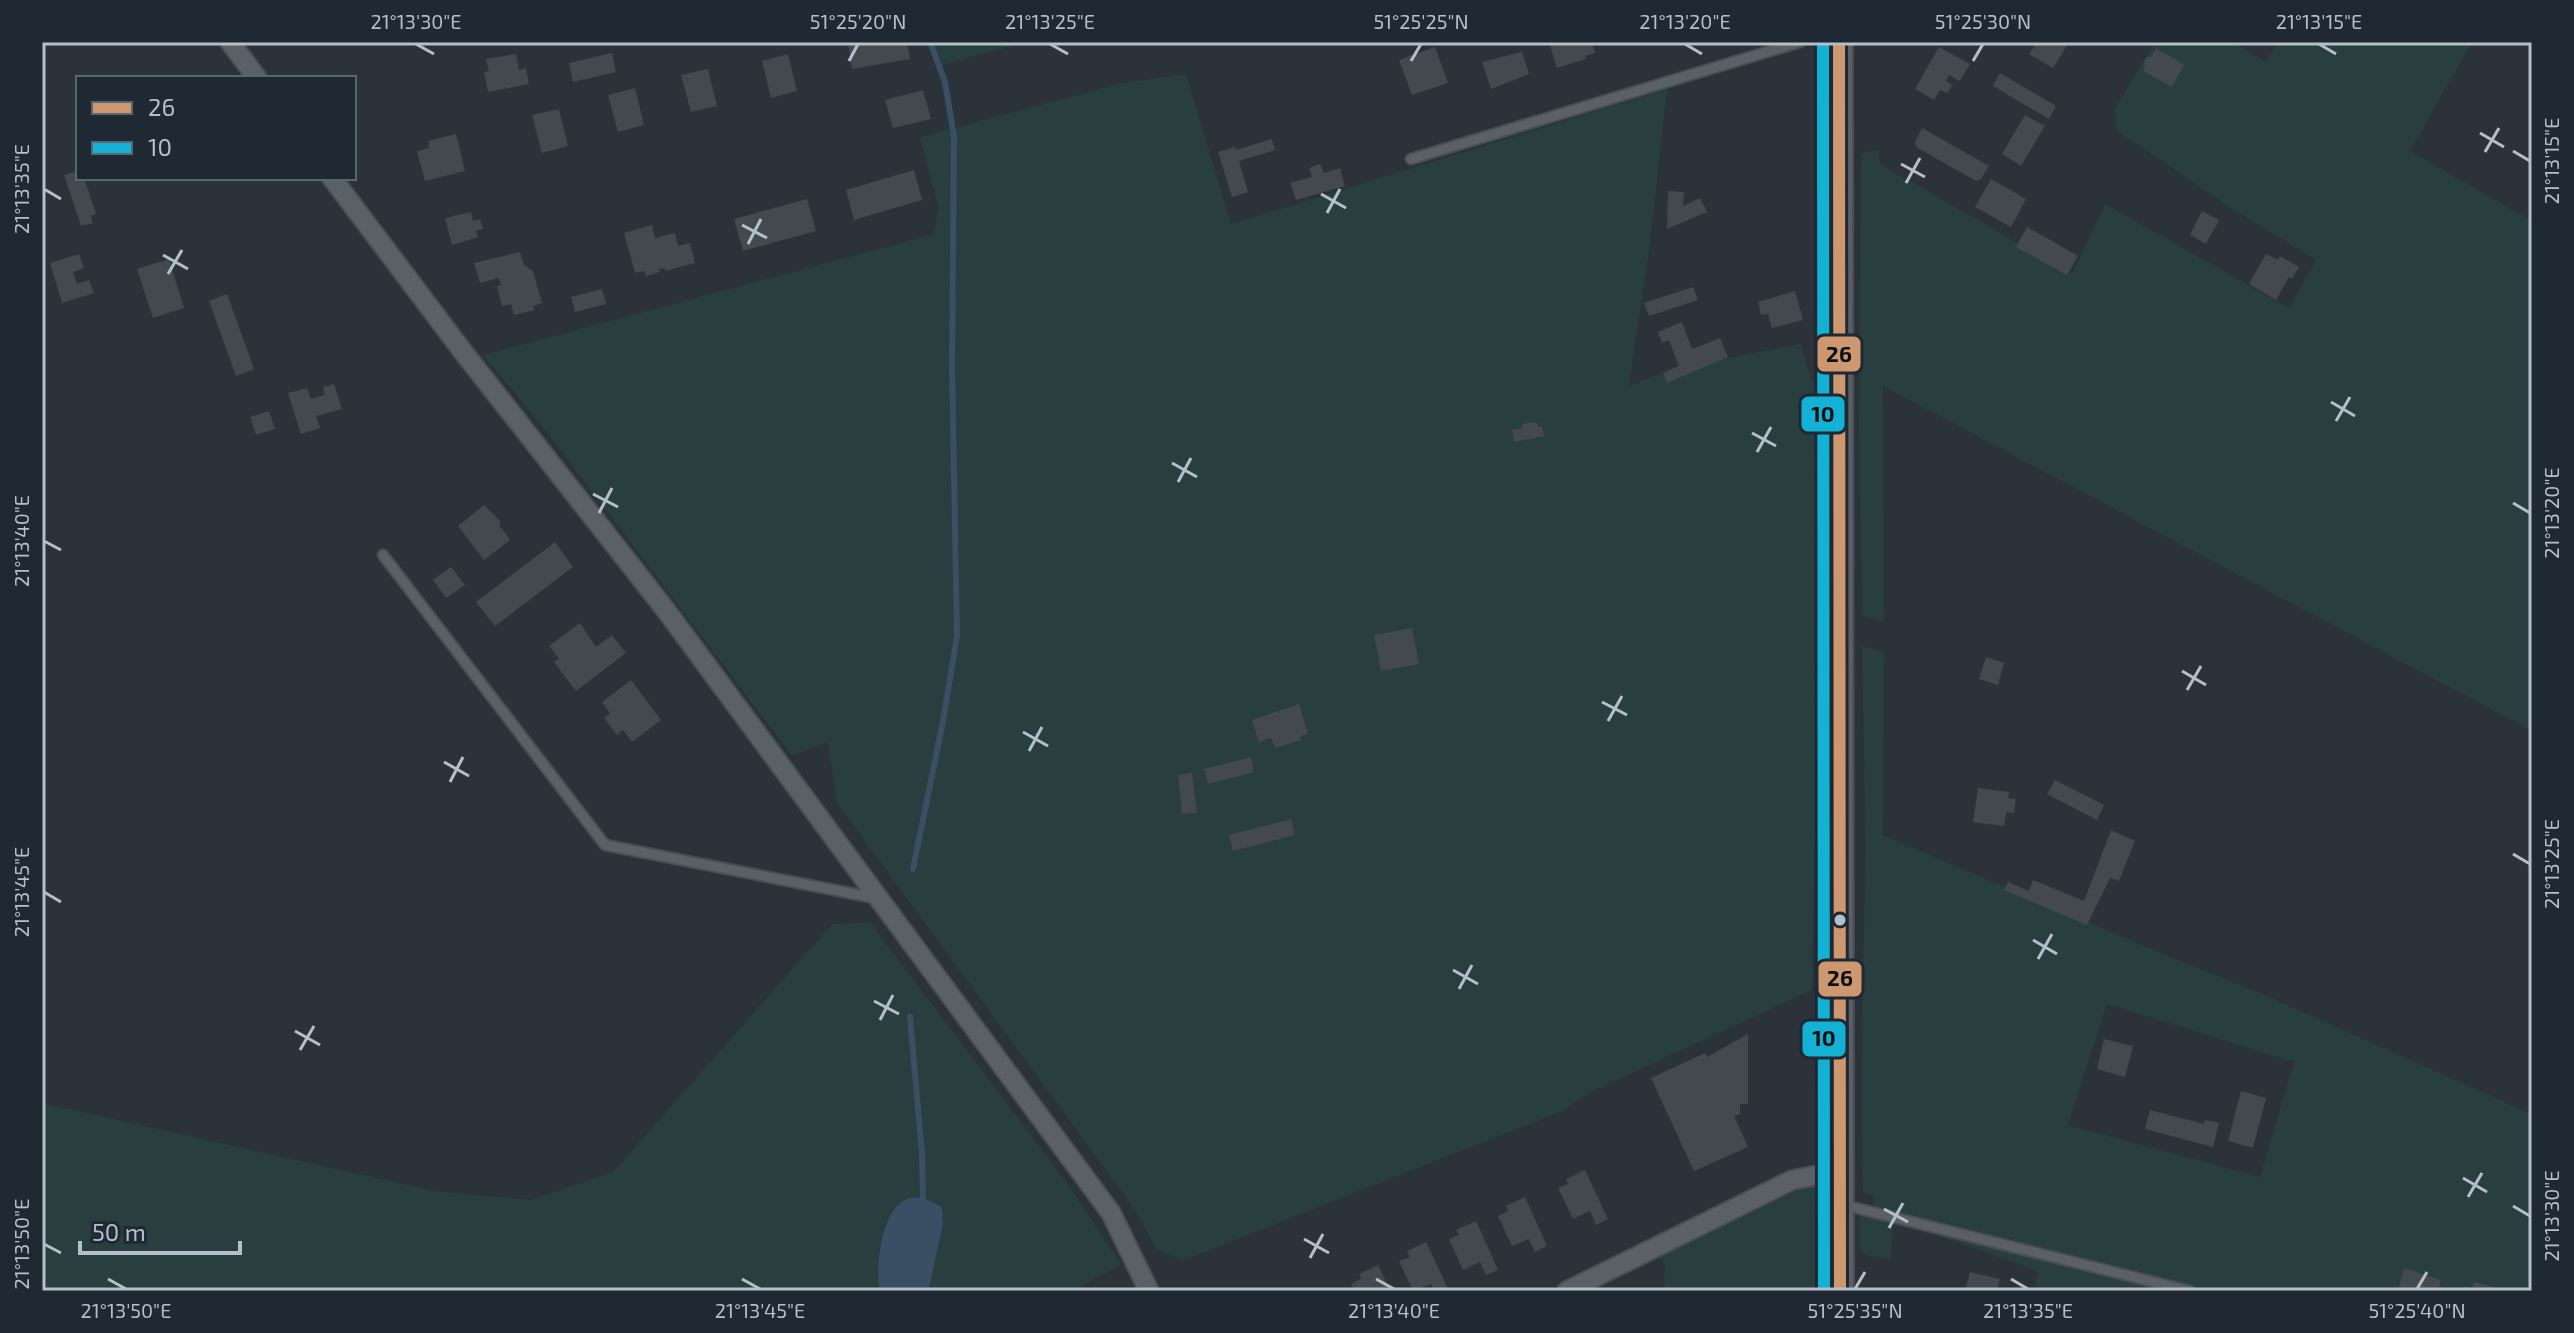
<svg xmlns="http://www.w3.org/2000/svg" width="2574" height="1333" font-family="'Exo 2',sans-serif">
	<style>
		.green { fill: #283e3f; fill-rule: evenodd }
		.water { fill: #394f64 }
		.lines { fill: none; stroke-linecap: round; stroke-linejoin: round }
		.stream { stroke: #394f64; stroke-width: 6 }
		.building { fill: #43494f }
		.lane-casing { stroke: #494e54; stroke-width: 13 }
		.street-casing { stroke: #494e54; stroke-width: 22 }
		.secondary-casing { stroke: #494e54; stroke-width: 30 }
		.lane { stroke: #5b6067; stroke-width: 9 }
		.street { stroke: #5b6067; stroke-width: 18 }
		.secondary { stroke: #5a5f65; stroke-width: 26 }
		.bus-1-casing { stroke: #1e2934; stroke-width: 18 }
		.bus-2-casing { stroke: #1e2934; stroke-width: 18 }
		.bus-1 { stroke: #cd976f; stroke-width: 12 }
		.bus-2 { stroke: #13b2d5; stroke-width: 12 }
		.ticks { fill: none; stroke: #b5bfca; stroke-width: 3 }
		.bus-dot { fill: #b5bfca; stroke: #1e2934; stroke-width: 3 }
		.line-badge { stroke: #1e2934; stroke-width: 3 }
		.pale-badge-label { font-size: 22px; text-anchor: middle; font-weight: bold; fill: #111 }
		.neatline { fill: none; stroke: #b5bfca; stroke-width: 3 }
		.ticks-label { font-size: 20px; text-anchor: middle; fill: #b5bfca }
	</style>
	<rect width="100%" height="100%" fill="#2b3239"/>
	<g class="green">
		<polygon points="932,42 1026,42 939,66"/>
		<polygon points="2155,42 2232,42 2266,62 2278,42 2472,42 2410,151 2532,221 2532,731 1883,386 1884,622 1862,616 1859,429 1861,153 1879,149 1880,164 2072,274 2105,204 2289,308 2316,260 2229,207 2116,130 2115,108"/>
		<polygon points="1186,74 1231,224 1667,89 1650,243 1629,386 1674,368 1801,344 1811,380 1824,377 1812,990 1589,1093 1563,1111 1182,1261 1156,1249 1135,1210 837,803 828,742 792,756 550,436 483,355 934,234 938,207 920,137 1122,83"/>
		<path d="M1862,646L1884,652L1883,835L2151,949L2258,992L2532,1114V1291H2034L2038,1271L1893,1220L1891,1259L1867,1256L1860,1249L1859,1217L1874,1210L1873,1195L1863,1193C1859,1090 1863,987 1865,883C1866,804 1863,725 1862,646ZM2107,1004L2294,1062L2260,1177L2068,1125Z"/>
		<polygon points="870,922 1068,1184 1121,1264 1073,1291 42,1291 42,1103 435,1191 531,1200 613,1172 832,924"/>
		<polygon points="1814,1185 1828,1191 1827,1276 1824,1291 1659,1291 1664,1288 1665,1264 1660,1257 1802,1188"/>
	</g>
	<path class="water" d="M924,1198L942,1207L943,1224L929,1288L933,1291L880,1290C875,1268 881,1212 905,1200C910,1197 919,1198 924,1198Z"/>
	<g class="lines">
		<g class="stream">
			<polyline points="913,869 943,721 957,636 952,366 954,137 945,82 930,42"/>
			<polyline points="910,1017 922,1154 923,1205"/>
		</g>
	</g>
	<g class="building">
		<polygon points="848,42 907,42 910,59 852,69"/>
		<polygon points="1549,42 1592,42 1595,53 1585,56 1586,59 1557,68"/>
		<polygon points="2037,42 2069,42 2053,68 2029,54"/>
		<polygon points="1435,47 1448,83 1412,95 1399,60"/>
		<polygon points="1939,47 1970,64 1960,81 1949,75 1946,81 1952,85 1947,93 1940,90 1934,100 1915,89"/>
		<polygon points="2156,48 2184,65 2172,87 2143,71 2145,66 2144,62 2147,57 2151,57"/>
		<polygon points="1522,52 1529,74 1491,89 1482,62"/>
		<polygon points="612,53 616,72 573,82 569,63"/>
		<polygon points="516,54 519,70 526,68 529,84 488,92 484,72 489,71 486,59"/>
		<polygon points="788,54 797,91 771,98 762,61"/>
		<polygon points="708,69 717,106 691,112 681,75"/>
		<polygon points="2000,73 2056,106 2049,119 1993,86"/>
		<polygon points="635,88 644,125 618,132 608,95"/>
		<polygon points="923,90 931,119 893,128 885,100"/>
		<polygon points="559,109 568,146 542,153 532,115"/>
		<polygon points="2025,115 2045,126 2021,166 2002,154"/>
		<polygon points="1922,128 1989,166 1981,179 1976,181 1916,147 1915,142"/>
		<polygon points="456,134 465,171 425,181 417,151 429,148 428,141"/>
		<polygon points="1272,139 1275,150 1239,161 1248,192 1232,197 1218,152 1235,147 1236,150"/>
		<polygon points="1320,164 1324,173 1340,168 1345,186 1296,200 1290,183 1312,177 1309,168"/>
		<polygon points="914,170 922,200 854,220 846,190"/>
		<polygon points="78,171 78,178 84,178 96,214 91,216 93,223 81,226 64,175"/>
		<polygon points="1991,179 2026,199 2011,227 1975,207"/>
		<polygon points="1668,191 1684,192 1683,206 1700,198 1707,212 1667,229"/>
		<polygon points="807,199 816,231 743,251 734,219"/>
		<polygon points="2202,211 2219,220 2206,244 2190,235"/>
		<polygon points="471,212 473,221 480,219 483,229 476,231 478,237 452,245 445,218"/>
		<polygon points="652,225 655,238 675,233 678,246 690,243 695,263 665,271 665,268 659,269 660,272 646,276 644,271 635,273 624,233"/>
		<polygon points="2027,227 2078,256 2067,275 2016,247"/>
		<polygon points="520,252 524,265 533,271 542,303 533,306 535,310 514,315 511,304 502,306 497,286 501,285 499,278 480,283 474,263"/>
		<polygon points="79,254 84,268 73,272 77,284 89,280 94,293 62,303 50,263"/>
		<polygon points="2266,254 2278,260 2280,256 2299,267 2292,279 2289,277 2276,300 2249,284"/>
		<polygon points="169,259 184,308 153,318 137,269"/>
		<polygon points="1693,287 1698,300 1649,316 1644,303"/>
		<polygon points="602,289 606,304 575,312 571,297"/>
		<polygon points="1795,291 1803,320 1772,328 1768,314 1761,315 1758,302"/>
		<polygon points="227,294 254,369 236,376 209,301"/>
		<polygon points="1682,322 1692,349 1720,338 1728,357 1667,383 1663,373 1679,366 1669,340 1662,343 1658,332"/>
		<polygon points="334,384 342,409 316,416 320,428 301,434 288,393 307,388 311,399 325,395 323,387"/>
		<polygon points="269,411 275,429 256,435 250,417"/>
		<polygon points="1537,422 1538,427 1542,426 1544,436 1514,442 1512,430 1523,428 1522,424"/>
		<polygon points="484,505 501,522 499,524 510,540 484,560 458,526"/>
		<polygon points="555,542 573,567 495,626 476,602"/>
		<polygon points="451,567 465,585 446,598 433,580"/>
		<polygon points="580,623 596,647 612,635 626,653 576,691 554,662 559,659 549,646"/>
		<polygon points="1412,628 1419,664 1381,671 1374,635"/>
		<polygon points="1986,657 2004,663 1998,685 1979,679"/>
		<polygon points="631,680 661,720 632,742 623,730 617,735 604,718 610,713 602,702"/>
		<polygon points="1299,704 1308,734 1300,736 1301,740 1275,748 1271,738 1259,742 1252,720"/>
		<polygon points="1251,757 1254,772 1208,784 1204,769"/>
		<polygon points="1192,773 1197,813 1182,814 1178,775"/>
		<polygon points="2055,780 2104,805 2097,820 2047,794"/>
		<polygon points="1978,788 2009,792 2008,798 2016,799 2014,813 2006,812 2004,826 1973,822"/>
		<polygon points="1291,819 1295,835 1233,851 1229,835"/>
		<polygon points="2111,830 2135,841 2119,881 2110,878 2087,925 2004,890 2008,882 2029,891 2033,880 2084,901"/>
		<polygon points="1748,1034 1748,1104 1740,1104 1740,1114 1734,1116 1748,1147 1694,1171 1651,1078 1705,1053 1707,1057"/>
		<polygon points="2104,1039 2133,1046 2125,1077 2097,1069"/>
		<polygon points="2241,1091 2266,1098 2253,1148 2228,1141"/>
		<polygon points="2150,1110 2204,1124 2205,1120 2219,1123 2213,1147 2145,1129"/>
		<polygon points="1585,1170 1608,1219 1596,1225 1590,1211 1573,1219 1558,1188 1568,1184 1566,1179"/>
		<polygon points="1525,1197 1547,1246 1535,1252 1529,1239 1512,1246 1498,1216 1508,1211 1506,1206"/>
		<polygon points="1476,1221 1498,1270 1486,1275 1480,1262 1463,1270 1449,1239 1459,1235 1456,1230"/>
		<polygon points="1426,1242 1449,1291 1434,1291 1431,1284 1413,1291 1399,1261 1410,1257 1407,1251"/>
		<polygon points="1378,1265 1390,1291 1355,1291 1351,1284 1361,1279 1359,1274"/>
		<polygon points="2404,1268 2441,1280 2438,1291 2398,1291"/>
		<polygon points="1970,1272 2000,1279 1997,1291 1965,1291"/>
		<polygon points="2474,1282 2506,1290 2506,1291 2464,1291 2465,1286 2472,1288"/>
	</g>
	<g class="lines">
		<g class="lane-casing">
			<g id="lane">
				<polyline points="1411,159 1800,42"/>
				<polyline points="383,555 605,845 875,898"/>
				<polyline points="1844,1205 2190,1291"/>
			</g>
		</g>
		<g class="street-casing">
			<g id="street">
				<polyline points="230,42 257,78"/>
				<polyline points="332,178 464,353 665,609 1111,1213 1149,1291"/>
				<polyline points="1567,1291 1792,1180 1839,1171"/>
			</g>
		</g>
		<g class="secondary-casing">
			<polyline id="secondary" points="1839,42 1840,1291"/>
		</g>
		<use href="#lane" class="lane"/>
		<use href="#street" class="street"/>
		<use href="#secondary" class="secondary"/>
		<g class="bus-1-casing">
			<polyline id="bus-1" points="1839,42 1840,1291"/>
		</g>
		<g class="bus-2-casing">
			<polyline id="bus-2" points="1823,42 1824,1291"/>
		</g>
		<use href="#bus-1" class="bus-1"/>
		<use href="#bus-2" class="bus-2"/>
	</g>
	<path class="ticks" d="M416,44L434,54M1050,44L1068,54M1685,44L1702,54M2319,44L2336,54M849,61L858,44M1411,61L1421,44M1973,61L1983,44M2480,133L2504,147M2513,151L2530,161M2485,152L2499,128M1901,164L1925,177M1906,183L1920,158M44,189L61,199M1321,194L1346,208M1327,213L1340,189M742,225L767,238M748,244L761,219M163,255L188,269M168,274L182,250M2331,402L2355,416M2336,421L2350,397M1752,433L1776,446M1757,452L1771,427M1172,463L1197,477M1178,482L1191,458M593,494L618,507M2513,503L2530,513M599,513L612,488M44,541L61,550M2182,671L2206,685M2187,690L2201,666M1602,702L1627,715M1608,721L1622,696M1023,732L1048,746M1029,751L1042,727M444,762L469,776M450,782L463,757M2513,854L2530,864M44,892L61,902M2033,940L2057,954M2038,959L2052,934M1453,970L1478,984M1459,989L1472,965M874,1001L899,1014M880,1020L893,995M295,1031L320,1045M300,1050L314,1026M2463,1178L2487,1192M2468,1197L2482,1173M2513,1206L2530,1216M1884,1209L1908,1222M1889,1228L1903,1203M1304,1239L1329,1253M44,1244L61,1253M1310,1258L1323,1234M108,1279L126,1289M742,1279L760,1289M1376,1279L1394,1289M2011,1279L2028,1289M1855,1289L1865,1272M2417,1289L2427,1272"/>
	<circle class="bus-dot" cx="1840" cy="920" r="7"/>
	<g class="line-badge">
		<rect x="1816" y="335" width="46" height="38" rx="8" fill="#cd976f"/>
		<rect x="1800" y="395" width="46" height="38" rx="8" fill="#13b2d5"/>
		<rect x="1817" y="960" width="46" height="38" rx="8" fill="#cd976f"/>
		<rect x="1801" y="1020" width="46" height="38" rx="8" fill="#13b2d5"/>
	</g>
	<g class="pale-badge-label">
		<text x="1839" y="362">26</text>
		<text x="1823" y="422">10</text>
		<text x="1840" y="986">26</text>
		<text x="1824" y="1046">10</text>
	</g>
	<rect width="2574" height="1333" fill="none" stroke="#1e2934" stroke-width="88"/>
	<rect x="76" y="76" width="280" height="104" fill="#1e2934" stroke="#5a6570" stroke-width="2"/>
	<rect x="92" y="102" width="40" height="12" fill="#cd976f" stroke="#5a6570" stroke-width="2"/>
	<text x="148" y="116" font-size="24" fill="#b5bfca">26</text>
	<rect x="92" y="142" width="40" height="12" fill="#13b2d5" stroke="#5a6570" stroke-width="2"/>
	<text x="148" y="156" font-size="24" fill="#b5bfca">10</text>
	<path d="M80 1241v12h160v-12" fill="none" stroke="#b5bfca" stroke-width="4"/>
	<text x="92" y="1241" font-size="24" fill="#b5bfca" stroke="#1e2934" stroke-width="6" paint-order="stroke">50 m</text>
	<rect x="44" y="44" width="2486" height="1245" class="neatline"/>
	<g class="ticks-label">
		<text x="416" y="29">21°13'30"E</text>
		<text x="858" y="29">51°25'20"N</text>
		<text x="1050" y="29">21°13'25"E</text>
		<text x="1421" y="29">51°25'25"N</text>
		<text x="1685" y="29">21°13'20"E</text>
		<text x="1983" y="29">51°25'30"N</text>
		<text x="2319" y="29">21°13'15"E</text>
		<text transform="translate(2552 161) rotate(-90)" y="7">21°13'15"E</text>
		<text transform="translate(22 189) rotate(-90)" y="7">21°13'35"E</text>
		<text transform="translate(2552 513) rotate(-90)" y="7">21°13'20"E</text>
		<text transform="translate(22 541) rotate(-90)" y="7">21°13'40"E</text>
		<text transform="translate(2552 864) rotate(-90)" y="7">21°13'25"E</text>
		<text transform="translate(22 892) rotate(-90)" y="7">21°13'45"E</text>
		<text transform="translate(2552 1216) rotate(-90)" y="7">21°13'30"E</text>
		<text transform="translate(22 1244) rotate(-90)" y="7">21°13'50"E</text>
		<text x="126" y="1318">21°13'50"E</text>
		<text x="760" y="1318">21°13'45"E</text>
		<text x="1394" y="1318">21°13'40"E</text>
		<text x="1855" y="1318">51°25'35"N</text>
		<text x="2028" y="1318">21°13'35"E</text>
		<text x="2417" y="1318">51°25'40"N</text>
	</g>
</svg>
